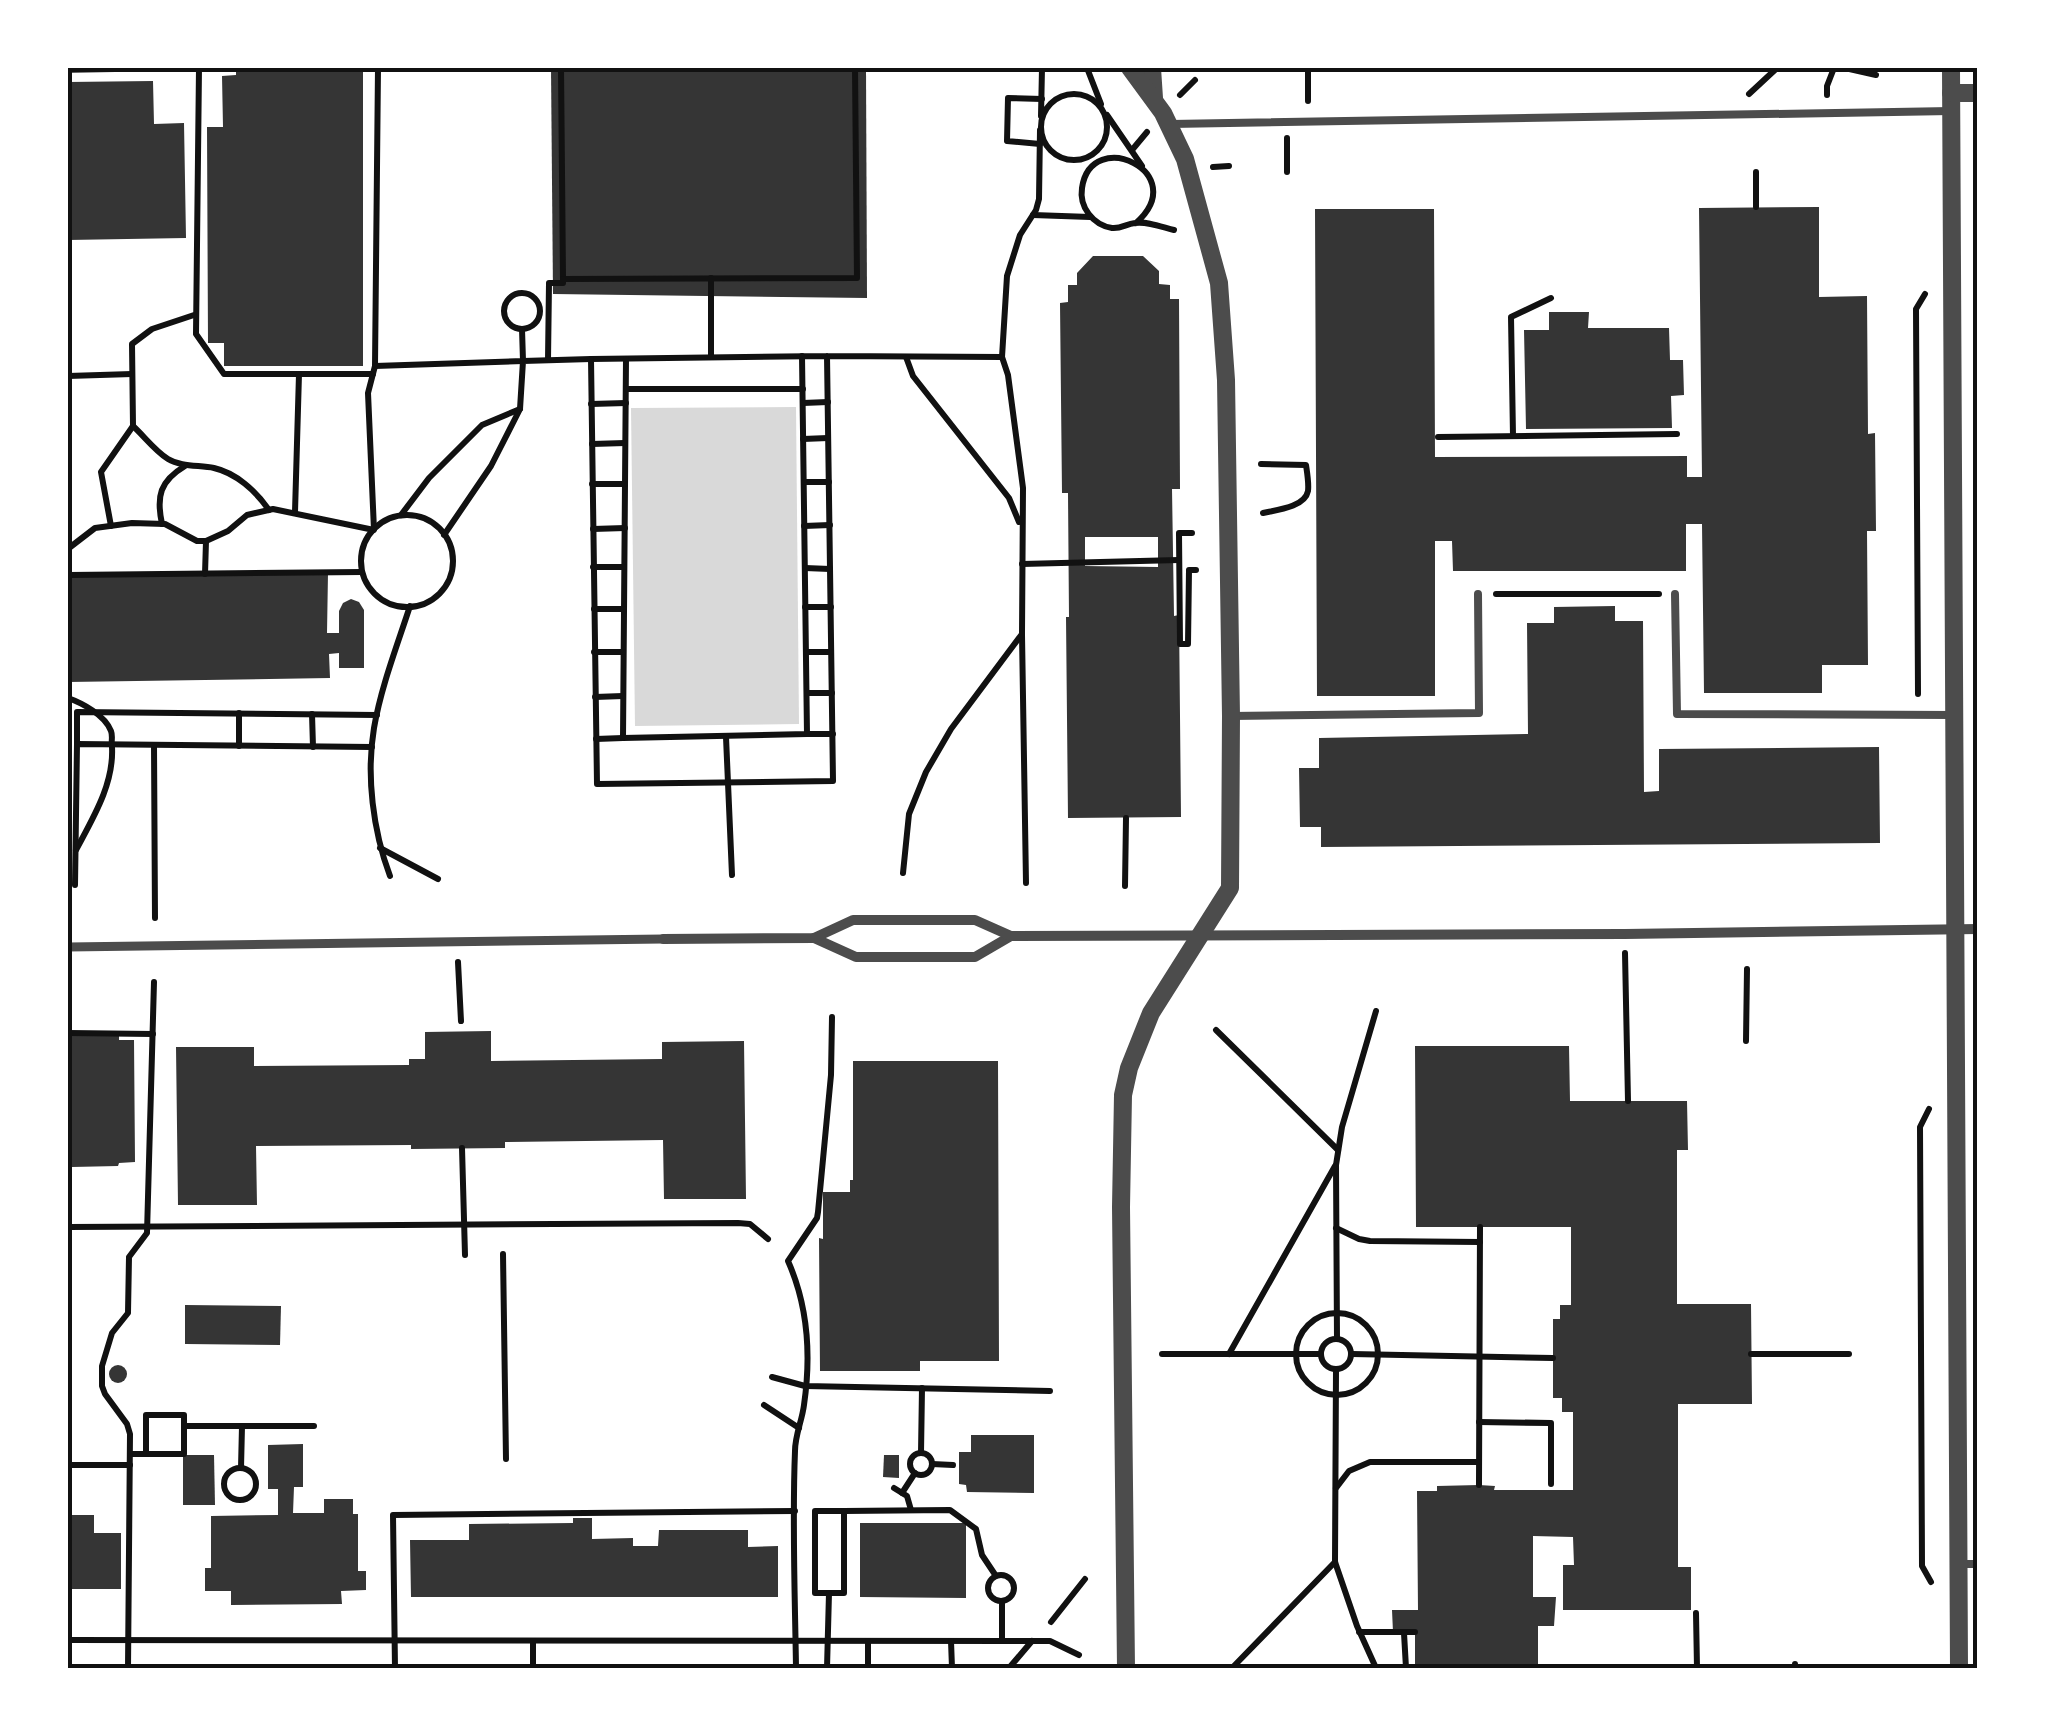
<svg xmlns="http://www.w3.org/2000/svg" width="2045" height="1736" font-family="Mulish,sans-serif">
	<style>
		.water { fill: #d9d9d9 }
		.building { fill: #353535; fill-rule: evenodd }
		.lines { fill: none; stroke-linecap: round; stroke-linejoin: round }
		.path { stroke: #111; stroke-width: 6 }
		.service { stroke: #4c4c4c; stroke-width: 8 }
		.pedestrian { stroke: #4c4c4c; stroke-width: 9 }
		.minor { stroke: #4c4c4c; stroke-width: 10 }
		.tertiary { stroke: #4c4c4c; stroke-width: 18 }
		.neatline { fill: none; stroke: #111; stroke-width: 4 }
	</style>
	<rect width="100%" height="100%" fill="#fff"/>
	<polygon class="water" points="796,407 799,724 635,726 631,408"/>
	<g class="building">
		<polygon points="236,68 363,68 363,366 224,366 224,343 208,343 207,127 223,127 222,76 236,75"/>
		<polygon points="551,68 866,68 867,298 553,294"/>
		<polygon points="153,81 154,124 184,123 186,238 68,240 68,82"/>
		<polygon points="1819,207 1819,297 1867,296 1868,434 1875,433 1876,531 1867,531 1868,665 1822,665 1822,693 1704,693 1702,524 1686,524 1686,571 1453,571 1452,541 1435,541 1435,696 1317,696 1315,209 1434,209 1435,457 1687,456 1687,477 1702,477 1699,208"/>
		<path d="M1093,256H1143L1159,271V284L1170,285V299H1179L1180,489H1172L1174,616L1179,615L1181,817L1068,818L1066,617H1069L1068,493H1062L1060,303L1068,302V285H1077V273ZM1085,537H1158V567L1085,566Z"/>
		<polygon points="1549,312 1589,312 1588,328 1669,328 1670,360 1683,360 1684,395 1671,396 1672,428 1526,429 1524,330 1549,330"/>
		<polygon points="328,573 327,633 339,633 339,611 343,603 351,599 359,602 364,610 364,668 339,668 339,653 329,654 330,678 68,682 68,575"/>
		<polygon points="1615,606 1615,621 1643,621 1644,792 1659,791 1659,749 1879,747 1880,843 1321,847 1321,827 1300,827 1299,768 1319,768 1319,738 1528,734 1527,623 1554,623 1554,607"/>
		<polygon points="491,1031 491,1061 662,1059 662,1042 744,1041 746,1199 664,1199 663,1140 505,1142 505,1148 411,1149 411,1145 256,1146 257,1205 178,1205 176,1047 254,1047 254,1066 409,1065 409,1059 425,1059 425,1032"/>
		<polygon points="69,1036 119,1036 119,1040 134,1040 135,1162 119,1163 118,1166 72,1167 72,1163 68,1163"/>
		<polygon points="1415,1046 1569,1046 1570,1101 1687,1101 1688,1150 1677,1150 1677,1304 1751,1304 1752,1404 1678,1404 1678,1567 1691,1567 1691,1610 1563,1610 1563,1565 1574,1565 1573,1537 1533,1536 1533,1597 1556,1597 1554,1626 1538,1626 1538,1668 1415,1668 1415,1632 1393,1632 1392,1610 1418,1610 1417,1491 1437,1491 1437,1486 1479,1485 1495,1486 1494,1490 1573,1490 1573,1412 1562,1412 1562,1398 1553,1398 1553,1319 1560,1319 1560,1305 1571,1305 1571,1227 1416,1227"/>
		<polygon points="853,1061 998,1061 999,1361 920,1361 920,1371 820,1371 819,1238 823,1239 823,1192 850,1192 850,1180 853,1180"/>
		<polygon points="185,1305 281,1306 280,1345 185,1344"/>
		<circle cx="118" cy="1374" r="9"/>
		<polygon points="971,1435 1034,1435 1034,1493 967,1492 966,1485 959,1484 959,1452 971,1452"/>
		<polygon points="303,1444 303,1487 294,1487 293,1513 324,1513 324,1499 353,1499 353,1514 358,1514 358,1571 366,1571 366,1590 341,1591 342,1604 231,1605 231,1591 205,1591 205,1568 211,1568 211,1516 278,1515 278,1489 268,1489 268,1445"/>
		<polygon points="183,1455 214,1455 215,1505 183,1505"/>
		<polygon points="884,1455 899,1455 899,1478 883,1477"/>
		<polygon points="68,1515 94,1515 94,1533 121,1533 121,1589 68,1589"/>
		<polygon points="573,1518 592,1518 592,1539 633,1538 633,1546 658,1546 659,1530 748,1530 748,1547 778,1546 778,1597 411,1597 410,1540 469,1540 469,1524 573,1523"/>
		<polygon points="860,1523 966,1523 966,1598 860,1597"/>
	</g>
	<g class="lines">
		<g class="path">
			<polyline points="199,68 196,334 224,374 373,374"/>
			<polyline points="561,68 563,279 857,278 855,68"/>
			<polyline points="1087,68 1101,104"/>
			<polyline points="1308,68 1308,101"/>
			<polyline points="1845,68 1876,75"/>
			<circle cx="1074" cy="127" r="33"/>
			<polyline points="1749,94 1777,68"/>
			<polyline points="1180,95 1195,80"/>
			<polyline points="1827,95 1827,86 1834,68"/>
			<polyline points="1107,115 1142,166"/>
			<polyline points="1041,116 1042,68"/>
			<polyline points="1040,144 1007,141 1008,98 1042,99"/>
			<polyline points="1132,150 1147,132"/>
			<polyline points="1213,167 1229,166"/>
			<polyline points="1287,172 1287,138"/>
			<polyline points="1756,207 1756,172"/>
			<polyline points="1033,215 1090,217"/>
			<path d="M1136,223C1193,173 1091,125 1082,188C1079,207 1093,225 1112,228C1121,229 1126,224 1135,223C1147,221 1162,227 1174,230"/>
			<polyline points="711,278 711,357"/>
			<circle cx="522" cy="311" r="18"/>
			<polyline points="827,356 833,781 597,784 591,359 827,356 1002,357 1007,276 1020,235 1036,210 1039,199 1040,130"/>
			<polyline points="906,357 913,376 1009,498 1019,522"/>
			<polyline points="626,359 623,738 807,734 802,356"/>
			<polyline points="548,360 549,283 563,283 563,279"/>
			<polyline points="375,366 523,361 522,329"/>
			<polyline points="68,376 132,374"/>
			<polyline points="626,389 803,389"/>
			<polyline points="803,403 828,402"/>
			<polyline points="591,404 626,403"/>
			<path d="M133,426C144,436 155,451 168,459C181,467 199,465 214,468C236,473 256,491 269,510"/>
			<polyline points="1513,436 1511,317 1551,298"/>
			<polyline points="1438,437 1677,434"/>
			<polyline points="803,439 828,438"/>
			<polyline points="592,444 625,443"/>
			<path d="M1261,464L1306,465C1307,472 1309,483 1308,491C1305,507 1277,510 1263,513"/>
			<polyline points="804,482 829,482"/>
			<polyline points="592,484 625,484"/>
			<polyline points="295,512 299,374"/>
			<polyline points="401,515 429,478 482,425 520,409"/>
			<circle cx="407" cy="561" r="46"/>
			<path d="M162,524C156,496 160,481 185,466"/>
			<polyline points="111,526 101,472 133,426 132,344 152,329 194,315"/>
			<polyline points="804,526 830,525"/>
			<polyline points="593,529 625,528"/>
			<polyline points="1192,533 1179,533 1180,644 1188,644 1189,570 1196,570"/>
			<polyline points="444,535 491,466 520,409 523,361 591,359"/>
			<polyline points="69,548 95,528 132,523 165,524 197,541 206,541 228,531 247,515 273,509 374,530 368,393 375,366 378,68"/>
			<polyline points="1022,564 1179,560"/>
			<polyline points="593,567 624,567"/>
			<polyline points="805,568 830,569"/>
			<polyline points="205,574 206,541"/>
			<polyline points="69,575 362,572"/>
			<polyline points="1496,594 1659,594"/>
			<polyline points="805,607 831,607"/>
			<polyline points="594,609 624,609"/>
			<polyline points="1022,635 1026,883"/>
			<polyline points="594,652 623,652"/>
			<polyline points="806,652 831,652"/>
			<polyline points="807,693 832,693"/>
			<polyline points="1918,694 1916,309 1925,294"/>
			<polyline points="595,697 623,696"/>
			<path d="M68,698C82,703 105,715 111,731C113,736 111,741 112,747C114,784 93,818 76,850"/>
			<polyline points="312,714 313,747"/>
			<polyline points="807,734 833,734"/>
			<polyline points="726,737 732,875"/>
			<polyline points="596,739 623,738"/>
			<polyline points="77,744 77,712 377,715"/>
			<polyline points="154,745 155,918"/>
			<polyline points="239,746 239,713"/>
			<polyline points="380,848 438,879"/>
			<polyline points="903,873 909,814 926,772 951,729 1022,634 1023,488 1008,375 1002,357"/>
			<path d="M390,876C373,831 366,775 374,728C381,687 397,646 410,606"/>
			<polyline points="75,885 77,744 372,747"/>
			<polyline points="1125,886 1126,818"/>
			<polyline points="1625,953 1628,1101"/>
			<polyline points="458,962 461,1021"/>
			<polyline points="1216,1030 1338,1150"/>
			<polyline points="68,1033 153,1034"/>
			<polyline points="1746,1041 1747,969"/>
			<polyline points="1929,1109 1920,1127 1922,1566 1931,1582"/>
			<polyline points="462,1148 465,1255"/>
			<polyline points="68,1227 738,1223 750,1224 768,1239"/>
			<polyline points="1336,1228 1359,1239 1370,1241 1480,1242"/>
			<polyline points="503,1254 506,1459"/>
			<circle cx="1337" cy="1354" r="41"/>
			<circle cx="1336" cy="1354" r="15"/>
			<polyline points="1337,1339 1336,1165 1342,1127 1376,1011"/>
			<polyline points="1162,1354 1321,1354"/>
			<polyline points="1229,1354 1335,1166"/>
			<polyline points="1352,1354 1553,1358"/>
			<polyline points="1751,1354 1849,1354"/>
			<polyline points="1336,1370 1335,1562 1357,1626 1376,1668"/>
			<polyline points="772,1377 805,1386 1050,1391"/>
			<polyline points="764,1405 799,1428"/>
			<polyline points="1479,1422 1551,1423 1551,1484"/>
			<polyline points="184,1426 314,1426"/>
			<polyline points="921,1453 922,1388"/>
			<circle cx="921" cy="1464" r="11"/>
			<polyline points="130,1454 184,1454 184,1415 146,1415 146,1454"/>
			<polyline points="932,1464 953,1465"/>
			<polyline points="68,1465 130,1465"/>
			<polyline points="241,1468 242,1426"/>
			<circle cx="240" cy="1484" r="16"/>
			<polyline points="1479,1485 1480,1227"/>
			<polyline points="894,1488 907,1496 911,1510"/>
			<polyline points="1336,1488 1349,1471 1370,1462 1479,1462"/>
			<polyline points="902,1493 915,1473"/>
			<rect x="815" y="1511" width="29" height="82"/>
			<polyline points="844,1511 950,1510 976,1529 982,1555 996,1576"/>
			<circle cx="1001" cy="1588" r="13"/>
			<polyline points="1002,1601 1002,1641"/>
			<polyline points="1696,1613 1697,1668"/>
			<polyline points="1051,1622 1085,1579"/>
			<polyline points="1359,1632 1415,1632"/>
			<polyline points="1404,1633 1406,1668"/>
			<polyline points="68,1640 1050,1641 1079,1655"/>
			<polyline points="951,1641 952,1668"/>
			<polyline points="1795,1664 1795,1668"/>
			<polyline points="128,1668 130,1434 127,1424 105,1394 102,1386 102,1366 112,1333 128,1313 129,1257 147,1233 154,982"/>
			<polyline points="395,1668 393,1515 795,1511"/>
			<polyline points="533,1668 533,1641"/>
			<path d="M796,1668C795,1596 792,1523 795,1451C795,1435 802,1421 804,1405C811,1357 808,1306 788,1261L817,1218L818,1212L831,1075L832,1017"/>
			<polyline points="827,1668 829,1593"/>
			<polyline points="868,1668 868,1641"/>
			<polyline points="1009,1668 1032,1641"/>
			<polyline points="1232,1668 1335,1562"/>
		</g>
		<g class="service">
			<polyline points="68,69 115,68"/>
			<polyline points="1171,124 1951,111"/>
			<polyline points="1675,594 1677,714 1954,715"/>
			<polyline points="1231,716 1479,713 1478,594"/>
			<polyline points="1958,1564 1978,1564"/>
		</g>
		<polyline class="pedestrian" points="68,947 663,939"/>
		<g class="minor">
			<polyline points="814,938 856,957 975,957 1011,936"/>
			<polyline points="663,939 814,938 853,920 975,920 1011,936 1625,934 1978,929"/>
		</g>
		<g class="tertiary">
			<polyline points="1152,68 1154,98"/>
			<polyline points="1951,68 1959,1668"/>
			<polyline points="1951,93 1978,93"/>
			<polyline points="1126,1668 1121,1207 1123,1095 1129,1068 1151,1013 1230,888 1231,716 1226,380 1219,283 1185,159 1163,113 1130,68"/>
		</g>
	</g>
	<rect width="2045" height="1736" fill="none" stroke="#ffffff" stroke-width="140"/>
	<rect x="70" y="70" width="1905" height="1596" class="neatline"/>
</svg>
